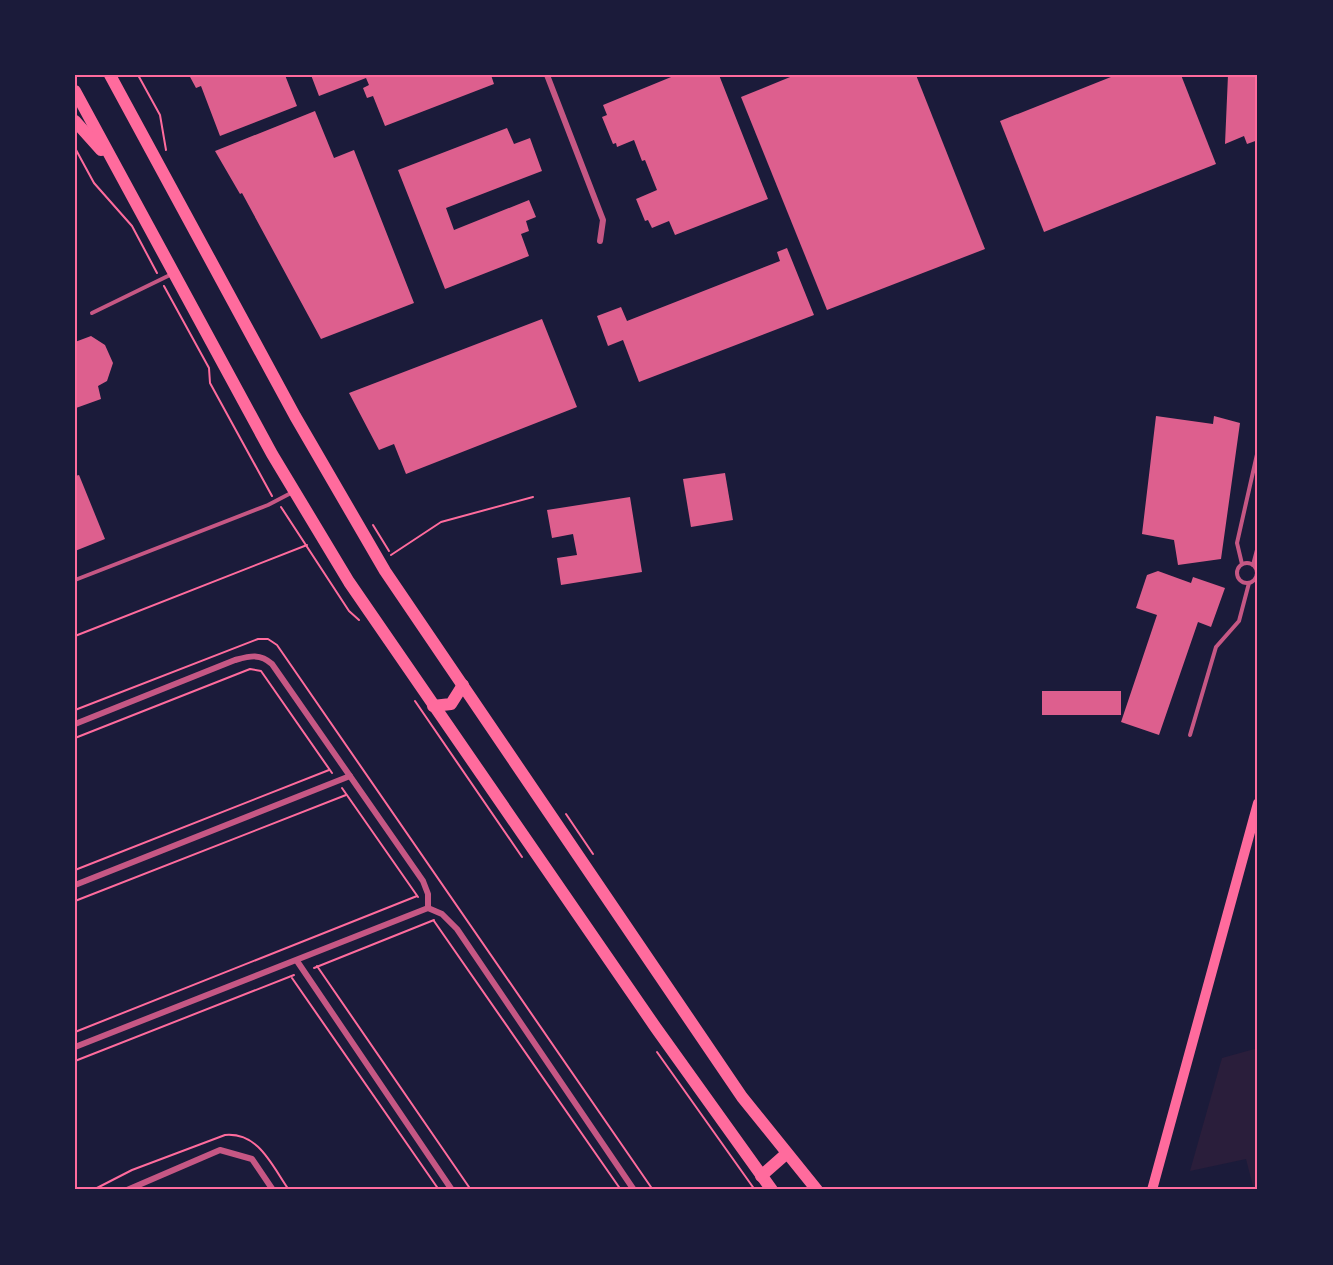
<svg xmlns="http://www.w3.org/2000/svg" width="1333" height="1265" font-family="Mulish,sans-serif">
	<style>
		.green { fill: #2a1e3b }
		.building { fill: #dd5f8e }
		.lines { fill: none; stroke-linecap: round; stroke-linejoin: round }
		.path { stroke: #ff6b9d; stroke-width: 2 }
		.service { stroke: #c65784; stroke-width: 4 }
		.minor { stroke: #c65784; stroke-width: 6 }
		.secondary { stroke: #ff6b9d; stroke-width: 10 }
		.primary { stroke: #ff6b9d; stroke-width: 12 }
		.neatline { fill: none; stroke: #ff6b9d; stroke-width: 2 }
	</style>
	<rect width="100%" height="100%" fill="#1b1b3a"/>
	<polygon class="green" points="1258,1048 1258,1190 1254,1190 1246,1159 1190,1171 1222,1058"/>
	<g class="building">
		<polygon points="189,75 285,75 297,106 220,136 201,86 196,88"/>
		<polygon points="311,75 491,75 494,84 385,126 373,96 367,98 363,88 369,85 366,78 319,96"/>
		<polygon points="676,75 719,75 768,199 675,235 669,221 652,228 648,220 645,221 636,199 657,190 645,160 642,161 634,140 617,147 616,143 613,144 602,117 607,115 603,105"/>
		<polygon points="795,75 916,75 985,249 827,310 741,97"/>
		<polygon points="1116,75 1181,75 1216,164 1044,232 1000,121"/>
		<polygon points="1228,75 1257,75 1255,131 1258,140 1247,144 1244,136 1225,144"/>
		<polygon points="315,111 334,158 354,150 414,303 321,339 242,193 240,194 215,151"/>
		<polygon points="507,128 514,144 530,138 542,171 446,208 454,230 529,200 536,217 526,221 529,231 521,234 529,256 445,289 398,170"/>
		<polygon points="787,248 814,315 639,382 623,340 608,346 597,316 621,307 627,321 780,261 777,252"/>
		<polygon points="542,319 577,407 406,474 394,444 379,450 349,393"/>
		<polygon points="91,336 105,345 113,363 107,381 98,386 101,399 76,408 75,342"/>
		<polygon points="1156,416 1213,424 1214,416 1240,423 1221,559 1178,565 1174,540 1142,534"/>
		<polygon points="725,473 733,520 691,527 683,479"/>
		<polygon points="79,475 105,539 75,551 75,476"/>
		<polygon points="630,497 642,572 561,585 557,558 577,555 573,534 552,538 547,510"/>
		<polygon points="1158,571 1191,583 1193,577 1225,588 1211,627 1198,622 1159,735 1121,722 1157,615 1136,608 1147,575"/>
		<rect x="1042" y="691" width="79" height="24"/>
	</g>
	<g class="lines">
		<g class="path">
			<polyline points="138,75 160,115 166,150"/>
			<polyline points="75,148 94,183 132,226 157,273"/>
			<polyline points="164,286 209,368 210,383 272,496"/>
			<polyline points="281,507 349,611 359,620"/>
			<polyline points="373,525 389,551"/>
			<polyline points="391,555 441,522 533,497"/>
			<polyline points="75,636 307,545"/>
			<polyline points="415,701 522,857"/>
			<polyline points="75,710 258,639 268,639 277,645 653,1190"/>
			<polyline points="75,738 250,669 261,671 332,773"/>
			<polyline points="342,788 418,897"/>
			<polyline points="566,814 593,854"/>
			<polyline points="75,870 329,770"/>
			<polyline points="75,901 346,795"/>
			<polyline points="434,921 621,1190"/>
			<polyline points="317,966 471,1190"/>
			<polyline points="314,968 434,920"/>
			<polyline points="292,978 439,1190"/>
			<polyline points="75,1032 417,896"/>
			<polyline points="657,1052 755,1190"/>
			<polyline points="75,1061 294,975"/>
			<path d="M93,1190L132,1170L225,1135C259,1132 272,1166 289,1190"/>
		</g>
		<g class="service">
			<polyline points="92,313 172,274"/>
			<circle cx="1247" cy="573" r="10"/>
			<polyline points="1242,564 1237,543 1258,450"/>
			<polyline points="1253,565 1258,546"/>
			<polyline points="75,580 268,505 291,493"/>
			<polyline points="1190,735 1216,647 1239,621 1249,583"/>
		</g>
		<g class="minor">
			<polyline points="547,75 603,220 600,241"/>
			<path d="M75,724L235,660C250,656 260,653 272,664L423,881L428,894V908"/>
			<polyline points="75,885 350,776"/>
			<polyline points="428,908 442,914 457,929 634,1190"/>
			<polyline points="297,961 452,1190"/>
			<polyline points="75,1047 428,908"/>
			<polyline points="127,1190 220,1150 252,1159 273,1190"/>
		</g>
		<polyline class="secondary" points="1152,1190 1258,803"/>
		<g class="primary">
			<polyline points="110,75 295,416 385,571 742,1097 817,1190"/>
			<polyline points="75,91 272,454 349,582 656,1028 772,1190"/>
			<polyline points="75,121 101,150"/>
			<polyline points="433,706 451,704 463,685"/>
			<polyline points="761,1176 786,1154"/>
		</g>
	</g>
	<rect width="1333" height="1265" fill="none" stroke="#1b1b3a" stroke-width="153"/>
	<rect x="76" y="76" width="1180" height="1112" class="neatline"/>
</svg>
